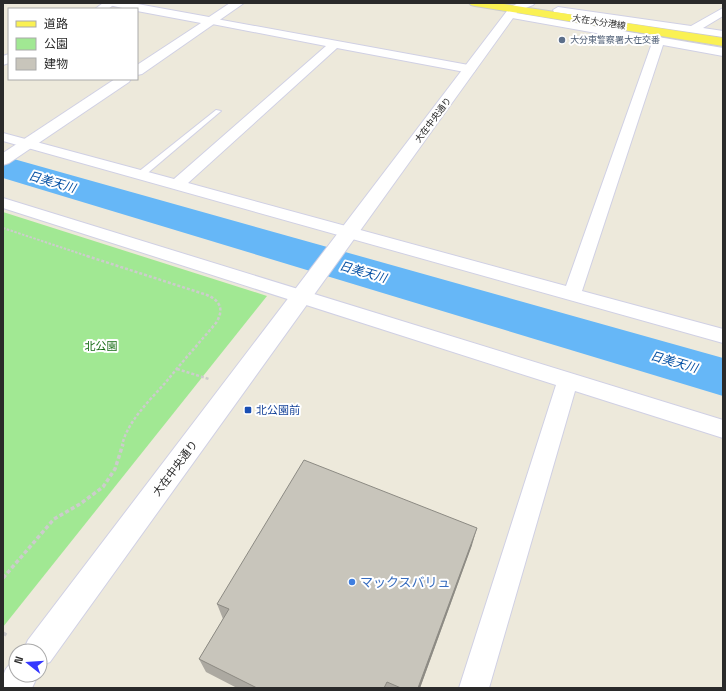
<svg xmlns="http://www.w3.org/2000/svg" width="726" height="691" font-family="'Space Grotesk','Noto Sans JP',sans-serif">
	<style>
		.green { fill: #a1e893 }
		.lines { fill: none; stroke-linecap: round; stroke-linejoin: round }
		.river { fill: #66b7f7; fill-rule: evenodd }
		.service-casing { stroke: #d0d0e4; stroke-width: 2 }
		.minor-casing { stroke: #d0d0e4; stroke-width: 2 }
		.tertiary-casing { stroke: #d0d0e4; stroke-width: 2 }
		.primary-casing { stroke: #ccc; stroke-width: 2 }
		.path-far2 { stroke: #ccc; stroke-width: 2; stroke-dasharray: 2.5 1.5; stroke-linecap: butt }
		.path-far1 { stroke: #ccc; stroke-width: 2.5; stroke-dasharray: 3 2; stroke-linecap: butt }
		.path { stroke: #ccc; stroke-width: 3.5; stroke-dasharray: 4 2.5; stroke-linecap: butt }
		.service { fill: #fff; fill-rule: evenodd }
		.minor { fill: #fff; fill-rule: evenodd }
		.tertiary { fill: #fff; fill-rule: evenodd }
		.primary { fill: #faf153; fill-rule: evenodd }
		.wall { fill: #aca9a1 }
		.shaded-wall { fill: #8c8a83 }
		.building { fill: #c8c5bb; stroke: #8c8a83 }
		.service-dot { fill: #5c6f8a; stroke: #fff; stroke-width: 1.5 }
		.transit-dot { fill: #1a4fb4; stroke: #fff; stroke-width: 1.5 }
		.shop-dot { fill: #3f7fe0; stroke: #fff; stroke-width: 1.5 }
		.labels { text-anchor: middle; stroke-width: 4; stroke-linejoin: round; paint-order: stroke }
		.far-street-label { font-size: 9px; fill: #2a2a2a; stroke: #fff }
		.far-service-label { font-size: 9px; fill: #4e5e75; stroke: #fff; text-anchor: start }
		.park-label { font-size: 11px; fill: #176c15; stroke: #fff }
		.transit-label { font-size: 11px; fill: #164399; stroke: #fff; text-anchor: start }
		.street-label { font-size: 11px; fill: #2a2a2a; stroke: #fff }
		.water-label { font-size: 12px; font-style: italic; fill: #0450a4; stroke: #fff }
		.near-shop-label { font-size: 13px; fill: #366cbe; stroke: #fff; text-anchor: start }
	</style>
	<rect width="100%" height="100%" fill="#ede9db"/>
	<polygon class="green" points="3,212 267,296 3,627"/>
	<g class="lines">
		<polygon class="river" points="3,156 723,358 723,396 3,178"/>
		<g class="service-casing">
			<polygon id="service" points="216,110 221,111 143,177 137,177 137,173"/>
		</g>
		<g class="minor-casing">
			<g id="minor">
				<polygon points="103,3 116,3 108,9 95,9"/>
				<polygon points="558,7 691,26 723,8 723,16 703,28 723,31 723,37 554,12 553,10"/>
				<polygon points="510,12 723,48 723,56 663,45 582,291 723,329 723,343 3,141 3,133 174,179 326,46 207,23 206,21 211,18 474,66 476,69 474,72 470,73 337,48 188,183 566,286 652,43 506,17 505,15 506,13"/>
				<polygon points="9,54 9,63 3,65 3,56"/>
				<polygon points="3,198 723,420 723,438 575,391 489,688 459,688 556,385 3,208"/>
			</g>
		</g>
		<g class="tertiary-casing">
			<g id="tertiary">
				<polygon points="107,3 132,3 209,17 230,3 244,3 142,74 137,75 137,65 201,23 137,11 137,9 127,9 109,5"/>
				<polygon points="519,3 535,3 533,5 518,11 50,662 40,666 40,651 23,651 28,640 510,7"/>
				<polygon points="115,79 131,79 129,82 9,163 3,165 3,153"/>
				<path d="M16,661V675H38L32,688H3C3,675 3,667 16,661Z"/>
			</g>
		</g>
		<g class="primary-casing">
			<polygon id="primary" points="469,3 497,3 723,38 723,46 475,6 471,5"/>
		</g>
		<polyline class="path-far2" points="3,228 90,257"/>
		<g class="path-far1">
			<path d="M87,256L207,295C221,301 224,310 216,323C199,343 182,362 166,382C149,401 128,421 122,445"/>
			<polyline points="177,369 209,379"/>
		</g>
		<g class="path">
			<polyline points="3,578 54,519 80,504 103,487 115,469 123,444"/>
			<polyline points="3,633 8,636"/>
		</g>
		<use href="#service" class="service"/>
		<use href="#minor" class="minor"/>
		<use href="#tertiary" class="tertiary"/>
		<use href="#primary" class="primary"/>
	</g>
	<polygon class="wall" points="472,545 420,688 237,688 206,672 199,659 223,619 217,604"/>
	<polygon class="shaded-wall" points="477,528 472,545 420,688 418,688"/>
	<polygon class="building" points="304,460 477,528 418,688 401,688 387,682 384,688 257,688 199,659 229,609 217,604"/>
	<circle class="service-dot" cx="562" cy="40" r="4"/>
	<rect class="transit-dot" x="244" y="406" width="8" height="8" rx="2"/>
	<circle class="shop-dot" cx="352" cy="582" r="4"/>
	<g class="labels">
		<g class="far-street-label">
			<text transform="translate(599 22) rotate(9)" y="3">大在大分港線</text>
			<text transform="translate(433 120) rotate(-53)" y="3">大在中央通り</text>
		</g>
		<g class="far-service-label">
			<text x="570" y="43">大分東警察署大在交番</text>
		</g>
		<g class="park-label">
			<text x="101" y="350">北公園</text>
		</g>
		<g class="transit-label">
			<text x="256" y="414">北公園前</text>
		</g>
		<g class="street-label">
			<text transform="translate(175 468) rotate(-53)" y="4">大在中央通り</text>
		</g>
		<g class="water-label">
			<text transform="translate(52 182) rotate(16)" y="4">日美天川</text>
			<text transform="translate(363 272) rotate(16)" y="4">日美天川</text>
			<text transform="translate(674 362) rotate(16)" y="4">日美天川</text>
		</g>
		<g class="near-shop-label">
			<text x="360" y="587">マックスバリュ</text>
		</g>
	</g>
	<rect width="726" height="691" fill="none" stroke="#2a2a2a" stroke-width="8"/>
	<rect x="8" y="8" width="130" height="72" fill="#ffffff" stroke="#aaaaaa"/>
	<rect x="16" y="21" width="20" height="6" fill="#faf153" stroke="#aaaaaa"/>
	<text x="44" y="28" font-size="12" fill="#2a2a2a">道路</text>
	<rect x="16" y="38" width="20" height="12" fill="#a1e893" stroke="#aaaaaa"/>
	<text x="44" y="48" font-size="12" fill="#2a2a2a">公園</text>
	<rect x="16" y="58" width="20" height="12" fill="#c8c5bb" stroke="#aaaaaa"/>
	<text x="44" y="68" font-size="12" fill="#2a2a2a">建物</text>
	<g transform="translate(28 663) rotate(287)"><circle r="19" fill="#ffffff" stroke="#aaaaaa"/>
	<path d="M0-3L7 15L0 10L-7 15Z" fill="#3638ff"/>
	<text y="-6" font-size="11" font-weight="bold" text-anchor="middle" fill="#2a2a2a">N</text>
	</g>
</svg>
